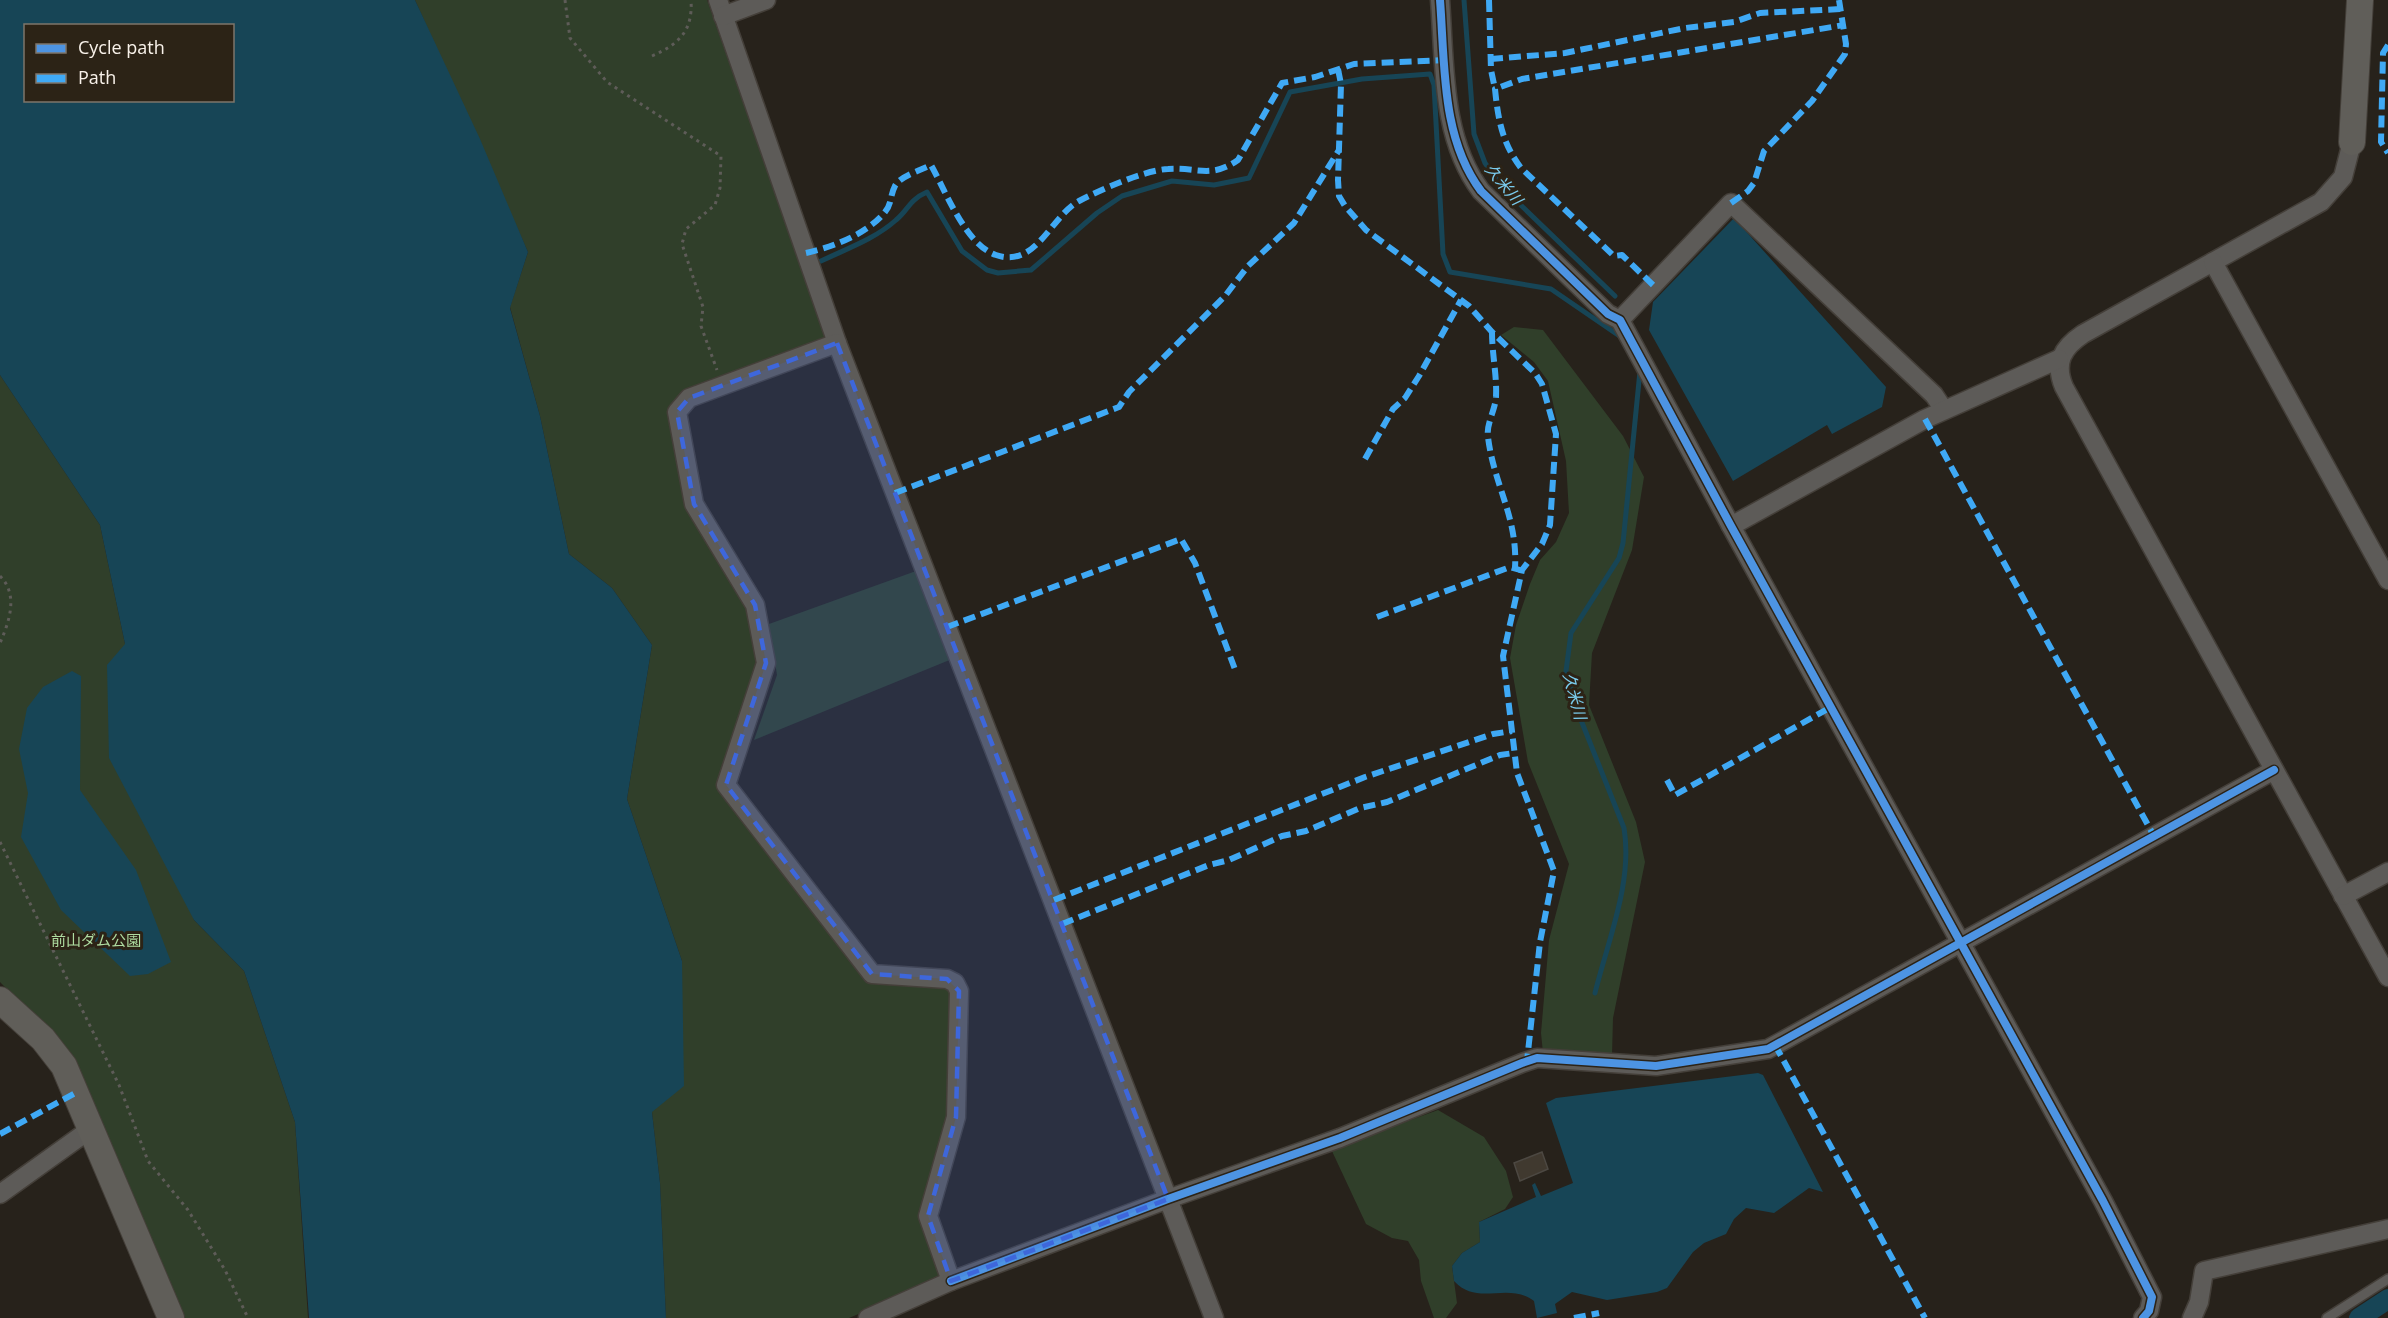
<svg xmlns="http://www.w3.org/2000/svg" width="2388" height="1318" font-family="'Open Sans','Noto Sans JP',sans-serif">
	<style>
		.green { fill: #303f2a }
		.water { fill: #174556; fill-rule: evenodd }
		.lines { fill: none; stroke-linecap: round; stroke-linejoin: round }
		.stream { stroke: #174556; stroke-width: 5 }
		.canal { stroke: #174556; stroke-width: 20 }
		.building { fill: #40392f; stroke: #4c4842; stroke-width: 1.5 }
		.lane-casing { stroke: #443f39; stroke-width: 12 }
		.street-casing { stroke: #443f39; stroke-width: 21 }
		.secondary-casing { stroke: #443f39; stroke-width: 28 }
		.path { stroke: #5e5c58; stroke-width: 3; stroke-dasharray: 3 4.5; stroke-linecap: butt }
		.lane { stroke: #5d5b58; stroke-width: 9 }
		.street { stroke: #5d5b58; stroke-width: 18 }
		.secondary { stroke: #605e59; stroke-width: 26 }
		.quiet { stroke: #3fa9f5; stroke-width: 6; stroke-dasharray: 12 6; stroke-linecap: butt }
		.cycleway-casing { stroke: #2c2316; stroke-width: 11 }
		.cycleway { stroke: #4d94e3; stroke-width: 8 }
		.marked { fill: #3e67db; fill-opacity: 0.2; stroke: #3e67db; stroke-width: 4.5; stroke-dasharray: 12 8; stroke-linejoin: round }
		.labels { text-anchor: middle; stroke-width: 6; stroke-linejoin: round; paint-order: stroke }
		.park-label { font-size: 15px; fill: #aedca1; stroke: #2c2316 }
		.water-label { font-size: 16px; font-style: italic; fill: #7acbed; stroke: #2c2316 }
	</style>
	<rect width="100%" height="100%" fill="#27221b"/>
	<g class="green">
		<polygon points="415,0 707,0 826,336 824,341 686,394 689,504 749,607 761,663 719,787 864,973 951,987 947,1121 923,1205 941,1275 937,1281 849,1318 666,1318 660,1183 652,1112 682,961 627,799 652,645 612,588 569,554 540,416 510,307 528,252"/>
		<polygon points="1514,327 1543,330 1623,436 1644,477 1632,550 1592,653 1589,705 1636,822 1645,862 1613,1018 1612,1055 1543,1053 1541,1033 1549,940 1569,864 1528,762 1510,658 1516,625 1530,584 1540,560 1556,542 1569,513 1566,461 1548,381 1534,362 1501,335"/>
		<polygon points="0,375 100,525 125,644 194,920 244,971 295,1122 308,1318 185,1318 103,1126 57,1040 0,982"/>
		<polygon points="916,571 952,659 754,740 777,675 769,624"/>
		<polygon points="1438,1110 1484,1137 1506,1171 1513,1197 1505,1209 1479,1222 1480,1242 1462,1253 1452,1266 1457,1303 1446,1318 1434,1318 1421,1281 1419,1260 1408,1241 1392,1238 1366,1224 1331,1149"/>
	</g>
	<g class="water">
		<path d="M0,0H415L480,139L528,252L510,308L540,416L569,554L612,588L652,645L627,799L682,961L684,1086L652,1112L660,1183L666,1318H309L295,1122L244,971L194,920L109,758L107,665L125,644L100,525L0,375ZM26,26H232V100H26Z"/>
		<polygon points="1734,218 1886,387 1882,407 1832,434 1827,425 1733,481 1649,330 1653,302"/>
		<polygon points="72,671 81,676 80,790 136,870 171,962 148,974 130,976 61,910 21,837 28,793 19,749 27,708 43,687"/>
		<path d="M1758,1073L1763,1075L1823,1192L1809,1188L1774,1213L1746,1208L1734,1219L1726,1234L1704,1243L1693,1252L1667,1288L1657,1292L1607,1300L1572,1292L1555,1304L1557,1313L1537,1318L1534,1301C1507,1281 1478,1307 1454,1281L1452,1266L1462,1253L1480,1242L1479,1222L1536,1197L1532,1185L1535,1183L1541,1196L1573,1183L1546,1103L1556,1098Z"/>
	</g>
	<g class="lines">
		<g class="stream">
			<polyline points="1464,0 1474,134 1485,163 1502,187 1615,296"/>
			<path d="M821,261C846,249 875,239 896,220C909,209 909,200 927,192L962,251L987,270L998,273L1031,270L1097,213L1122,196L1172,181L1214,185L1249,178L1290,92L1362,79L1430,74L1434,85L1443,254L1450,272L1551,289L1621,337"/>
			<path d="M1595,993C1608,940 1633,882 1624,828L1575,705L1566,671L1571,633L1619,558L1623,543L1640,371"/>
		</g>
		<polyline class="canal" points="2359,1318 2388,1299"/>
	</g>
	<polygon class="building" points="1542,1152 1548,1169 1520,1181 1514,1163"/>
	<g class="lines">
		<g class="lane-casing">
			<polyline id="lane" points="2327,1318 2388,1279"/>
		</g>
		<g class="street-casing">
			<g id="street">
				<polyline points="718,0 837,343 1214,1318"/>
				<path d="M1440,0C1445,64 1441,138 1481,191L1608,314L1620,320L1731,526L2103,1201L2152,1297L2149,1311L2143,1318"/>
				<polyline points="723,16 766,0"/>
				<path d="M2352,142L2343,177L2321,202L2083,334C2062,348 2054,363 2064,387L2388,977"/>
				<polyline points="2213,262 2388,580"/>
				<polyline points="1620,320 1731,203 1934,395 1944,410"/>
				<polyline points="837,343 689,398 677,412 694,504 755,605 766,663 726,785 872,974 947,979 955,983 959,991 956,1117 928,1216 951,1281 868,1318"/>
				<polyline points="1731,526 1925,419 2059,359"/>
				<polyline points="2343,896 2388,872"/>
				<polyline points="0,1194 92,1128"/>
				<polyline points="951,1281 1168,1199 1340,1138 1522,1063 1537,1058 1656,1066 1768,1049 2274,770"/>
				<polyline points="2192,1318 2199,1302 2204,1271 2388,1229"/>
			</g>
		</g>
		<g class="secondary-casing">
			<g id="secondary">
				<polyline points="2352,142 2360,0"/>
				<polyline points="0,1000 43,1039 64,1066 171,1318"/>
			</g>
		</g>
		<g class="path">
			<polyline points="565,0 570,38 607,82 721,156 720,188 715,205 686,229 682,244 703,307 701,326 717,370"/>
			<path d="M652,56C679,44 693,31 691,0"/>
			<path d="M0,576C19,595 9,622 0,643"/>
			<polyline points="0,842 119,1085 148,1161 188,1210 225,1270 248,1318"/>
		</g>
		<use href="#lane" class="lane"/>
		<use href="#street" class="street"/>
		<use href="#secondary" class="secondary"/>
		<g class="quiet">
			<polyline points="1489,0 1491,70 1495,89"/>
			<polyline points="2388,45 2383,53 2381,142 2388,153"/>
			<polyline points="1491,59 1565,53 1685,28 1734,22 1760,13 1841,9"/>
			<polyline points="1338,69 1341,84 1338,180 1339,196 1345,206 1366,230 1469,306 1492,332 1535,373 1542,384 1556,434 1550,525 1542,544 1522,570 1503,656 1517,773 1554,871 1540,942 1527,1061"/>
			<polyline points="1731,203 1748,191 1754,183 1764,151 1812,101 1845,54 1846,44 1839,0"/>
			<path d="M806,253C833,247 867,234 885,212C892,204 890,195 895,186C900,176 922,170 931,165C946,192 966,245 996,255C1036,269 1051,216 1079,201C1100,190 1145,170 1168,169C1197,167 1211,179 1238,160L1282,83L1315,77L1354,64L1445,60"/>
			<path d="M1653,285L1622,255L1614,256L1521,168C1502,143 1498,119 1495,89L1522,79L1844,25"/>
			<path d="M1492,332C1492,354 1497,375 1496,397C1495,411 1486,424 1488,437C1494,486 1518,517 1515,568"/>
			<polyline points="1925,419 2154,836"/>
			<polyline points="1365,459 1393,409 1405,398 1419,376 1461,300"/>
			<polyline points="895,493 1119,407 1129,392 1225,296 1248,266 1294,223 1339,150"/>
			<polyline points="1377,617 1510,567 1520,570"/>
			<polyline points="947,627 1181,539 1195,563 1236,672"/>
			<polyline points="1667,780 1675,795 1831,707"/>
			<polyline points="1054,900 1365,777 1493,734 1512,731"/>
			<polyline points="1062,924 1209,865 1229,860 1282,836 1306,831 1360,808 1387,802 1500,755 1514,753"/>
			<polyline points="1775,1045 1925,1318"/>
			<polyline points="0,1134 77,1092"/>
			<polyline points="1574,1318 1599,1313"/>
		</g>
		<g class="cycleway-casing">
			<g id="cycleway">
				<path d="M1440,0C1445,64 1441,138 1481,191L1608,314L1620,320L1731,526L2103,1201L2152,1297L2149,1311L2143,1318"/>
				<polyline points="951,1281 1168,1199 1340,1138 1522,1063 1537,1058 1656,1066 1768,1049 2274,770"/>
			</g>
		</g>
		<use href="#cycleway" class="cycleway"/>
	</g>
	<path class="marked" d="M837,343L1168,1199L951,1281L928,1216L956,1117L959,991L947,979L872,974L726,785L766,663L755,605L694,504L677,412L689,398Z"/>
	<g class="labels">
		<g class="park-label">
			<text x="96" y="946">前山ダム公園</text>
		</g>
		<g class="water-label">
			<text transform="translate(1504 184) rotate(50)" y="6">久米川</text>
			<text transform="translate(1575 696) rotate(75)" y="6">久米川</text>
		</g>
	</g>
	<rect x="24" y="24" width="210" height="78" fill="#2c2316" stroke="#7e766b" stroke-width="1.5"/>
	<rect x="36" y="44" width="30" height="9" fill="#4d94e3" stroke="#7e766b" stroke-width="1.5"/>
	<text x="78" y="54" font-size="18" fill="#f9f2ea">Cycle path</text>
	<rect x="36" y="74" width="30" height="9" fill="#3fa9f5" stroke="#7e766b" stroke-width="1.5"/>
	<text x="78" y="84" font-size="18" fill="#f9f2ea">Path</text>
</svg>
